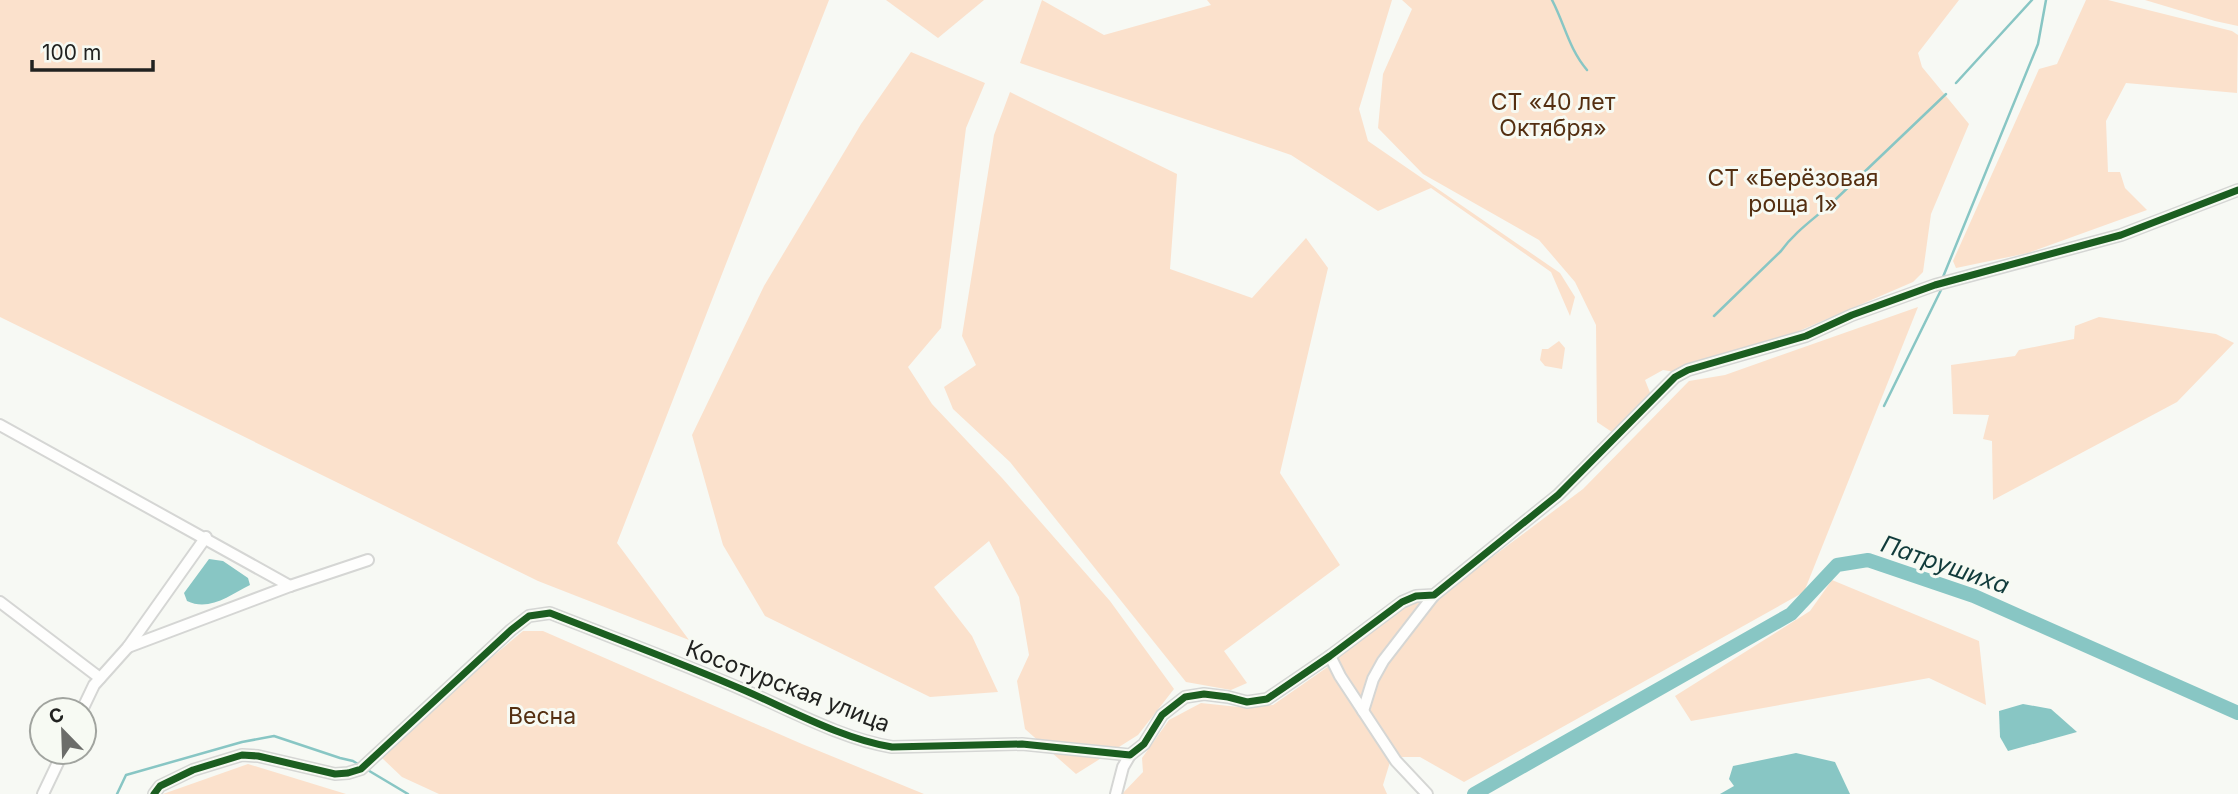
<svg xmlns="http://www.w3.org/2000/svg" width="2238" height="794" font-family="Inter,sans-serif">
	<style>
		.green { fill: #fbe1cc }
		.water { fill: #88c6c4 }
		.lines { fill: none; stroke-linecap: round; stroke-linejoin: round }
		.stream { stroke: #88c6c4; stroke-width: 2.5 }
		.river { stroke: #88c6c4; stroke-width: 14 }
		.minor-casing { stroke: #d5d6d4; stroke-width: 14 }
		.minor { stroke: #fefefd; stroke-width: 10 }
		.cycleway-casing { stroke: #f7faf3; stroke-width: 11 }
		.cycleway { stroke: #1b5e20; stroke-width: 7 }
		.labels { text-anchor: middle; stroke-width: 6; stroke-linejoin: round; paint-order: stroke }
		.park-label { font-size: 23px; fill: #542f11; stroke: #f7faf3 }
		.street-label { font-size: 23px; fill: #212220; stroke: #f7faf3 }
		.water-label { font-size: 24px; font-style: italic; fill: #113b3b; stroke: #f7faf3 }
	</style>
	<rect width="100%" height="100%" fill="#f7f9f4"/>
	<g class="green">
		<polygon points="0,0 829,0 617,543 689,640 538,581 0,317"/>
		<polygon points="886,0 984,0 938,38"/>
		<polygon points="1042,0 1104,35 1211,5 1207,0 1392,0 1359,109 1368,141 1560,273 1575,297 1570,316 1551,272 1431,188 1378,211 1291,155 1020,63"/>
		<polygon points="1402,0 1959,0 1918,53 1922,67 1969,124 1931,214 1923,272 1913,282 1799,331 1675,372 1663,370 1645,380 1651,395 1612,432 1597,422 1596,325 1575,282 1539,240 1423,174 1378,128 1383,74 1412,9"/>
		<polygon points="2086,0 2108,0 2232,31 2238,35 2237,93 2126,83 2106,121 2108,172 2120,172 2125,188 2147,210 2028,253 1956,268 1953,261 2039,69 2057,64"/>
		<polygon points="2145,0 2238,0 2238,26 2215,21"/>
		<polygon points="911,52 985,83 966,128 941,328 908,367 932,404 1002,478 1110,601 1174,689 1138,735 1076,774 1025,729 1017,681 1029,655 1019,597 989,541 934,587 972,636 998,692 930,697 765,616 723,545 692,435 764,286 861,124"/>
		<polygon points="1010,92 1177,174 1170,269 1252,298 1306,238 1328,268 1280,473 1340,565 1224,651 1247,683 1231,690 1186,682 1010,462 953,409 944,387 976,365 962,336 994,135"/>
		<polygon points="1918,307 1804,592 1464,782 1420,757 1399,757 1370,714 1372,692 1383,668 1432,602 1583,489 1689,381 1725,375"/>
		<polygon points="2099,317 2216,334 2234,343 2177,402 1993,500 1992,441 1983,439 1989,415 1953,414 1951,365 2015,356 2019,350 2074,339 2075,326"/>
		<polygon points="1559,341 1565,348 1562,369 1545,366 1540,360 1542,349 1548,349"/>
		<polygon points="1832,580 1979,641 1986,705 1929,678 1691,721 1675,696 1810,611"/>
		<polygon points="1424,599 1363,702 1337,662 1339,653 1406,602"/>
		<polygon points="523,631 543,631 802,744 924,794 439,794 402,777 382,758 486,662"/>
		<polygon points="1329,666 1390,762 1383,785 1387,794 1122,794 1143,772 1142,758 1169,720 1201,703 1248,708 1273,705"/>
		<polygon points="248,764 346,794 163,794"/>
	</g>
	<g class="water">
		<path d="M209,559L223,561L248,578L250,585C230,595 209,612 187,601L184,593Z"/>
		<polygon points="2023,704 2051,709 2077,732 2008,751 2000,737 1999,711"/>
		<polygon points="1796,753 1835,762 1850,794 1720,794 1734,786 1729,779 1733,766"/>
	</g>
	<g class="lines">
		<g class="stream">
			<path d="M1552,0C1565,25 1569,49 1587,70"/>
			<polyline points="1956,83 2032,0"/>
			<polyline points="1943,277 2038,44 2046,0"/>
			<path d="M1714,316L1781,251C1796,230 1817,217 1836,199C1873,164 1909,129 1946,94"/>
			<polyline points="1884,406 1941,290"/>
			<polyline points="366,769 408,794"/>
			<polyline points="117,794 126,775 242,742 274,736 340,758 353,761 361,766"/>
		</g>
		<polyline class="river" points="1474,794 1791,614 1837,565 1868,560 1974,596 2238,713"/>
		<g class="minor-casing">
			<g id="minor">
				<polyline points="0,425 290,586"/>
				<polyline points="0,602 100,678"/>
				<polyline points="128,647 290,586 368,560"/>
				<polyline points="1330,656 1340,676 1396,761 1427,794"/>
				<polyline points="82,710 94,685 128,647 206,537"/>
				<polyline points="1363,711 1373,679 1383,661 1434,595"/>
				<polyline points="43,794 63,752"/>
				<path d="M154,794L160,786L193,770L242,755L258,756L335,774L348,773L361,769L511,630L529,616L550,613C616,639 682,663 746,691C792,711 843,739 892,747L1022,744L1130,755L1144,744L1162,715L1185,697L1204,694L1228,697L1247,702L1267,699L1330,656L1402,602L1416,596L1434,595L1558,495L1675,377L1688,370L1806,336L1852,315L1935,285L2121,235L2238,190"/>
				<polyline points="1116,794 1123,767 1130,755"/>
			</g>
		</g>
		<use href="#minor" class="minor"/>
		<g class="cycleway-casing">
			<path id="cycleway" d="M154,794L160,786L193,770L242,755L258,756L335,774L348,773L361,769L511,630L529,616L550,613C616,639 682,663 746,691C792,711 843,739 892,747L1022,744L1130,755L1144,744L1162,715L1185,697L1204,694L1228,697L1247,702L1267,699L1330,656L1402,602L1416,596L1434,595L1558,495L1675,377L1688,370L1806,336L1852,315L1935,285L2121,235L2238,190"/>
		</g>
		<use href="#cycleway" class="cycleway"/>
	</g>
	<g class="labels">
		<g class="park-label">
			<text x="1553" y="110">СТ «40 лет<tspan x="1553" dy="26">Октября»</tspan></text>
			<text x="1793" y="186">СТ «Берёзовая<tspan x="1793" dy="26">роща 1»</tspan></text>
			<text x="542" y="724">Весна</text>
		</g>
		<g class="street-label">
			<text transform="translate(788 686) rotate(21)" y="8">Косотурская улица</text>
		</g>
		<g class="water-label">
			<text transform="translate(1945 565) rotate(19)" y="8">Патрушиха</text>
		</g>
	</g>
	<g transform="translate(63 731) rotate(337)"><circle r="33" fill="#f7faf3" stroke="#a1a49f" stroke-width="2"/>
	<path d="M0-5L12 26L0 18L-12 26Z" fill="#6c6d6a"/>
	<text y="-10" font-size="19" font-weight="bold" text-anchor="middle" fill="#212220">С</text>
	</g>
	<path d="M32 60v10h121v-10" fill="none" stroke="#212220" stroke-width="3.5"/>
	<text x="42" y="60" font-size="21" fill="#212220" stroke="#f7faf3" stroke-width="5" paint-order="stroke">100 m</text>
</svg>
